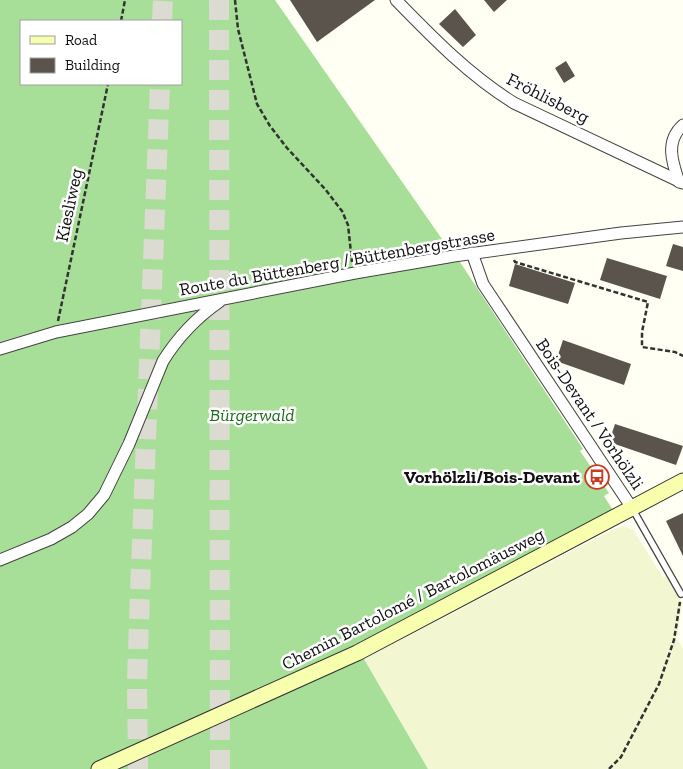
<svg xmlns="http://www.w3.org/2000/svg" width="683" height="769" font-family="'Zilla Slab',serif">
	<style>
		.farmland { fill: #f3f7d1 }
		.forest { fill: #a8df98; fill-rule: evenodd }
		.building { fill: #5a544c }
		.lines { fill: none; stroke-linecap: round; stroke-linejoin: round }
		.highway-tunnel { stroke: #dbdbd1; stroke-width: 20; stroke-dasharray: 20 10; stroke-linecap: butt }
		.lane-casing { stroke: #434343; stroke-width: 8 }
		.street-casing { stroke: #434343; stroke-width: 13 }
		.secondary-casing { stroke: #323232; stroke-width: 17 }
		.path { stroke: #323232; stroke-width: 2.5; stroke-dasharray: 5 2.5; stroke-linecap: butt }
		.lane { stroke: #fff; stroke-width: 5.5 }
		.street { stroke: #fff; stroke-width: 11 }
		.secondary { stroke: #f7ffae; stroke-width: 15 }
		.labels { text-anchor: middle; stroke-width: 5; stroke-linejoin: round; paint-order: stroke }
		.street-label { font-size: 18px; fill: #101010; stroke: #fff }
		.park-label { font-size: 18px; font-style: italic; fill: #1b6d1b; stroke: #fff }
		.poi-label { font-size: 18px; font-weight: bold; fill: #101010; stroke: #fff; text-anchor: end }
	</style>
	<rect width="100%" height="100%" fill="#fffff3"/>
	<polygon class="farmland" points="623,526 632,529 634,531 663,577 666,576 682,602 677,639 683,648 683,769 428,769 364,659 610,531"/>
	<path class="forest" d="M0,0H275L449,249L452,262H460L583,449L580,451L609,493L604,496L614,512L357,645L364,659L428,769H0ZM21,21H181V84H21Z"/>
	<g class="building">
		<polygon points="290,0 375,0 317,42"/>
		<polygon points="484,0 507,0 494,12"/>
		<polygon points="455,9 476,35 463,47 439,24"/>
		<polygon points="566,61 575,76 564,83 555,68"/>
		<polygon points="673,244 683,247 683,271 666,266"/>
		<polygon points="607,258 667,276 660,299 600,280"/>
		<polygon points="515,264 575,283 568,304 509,286"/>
		<polygon points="563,340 631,364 624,385 556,361"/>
		<polygon points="615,424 683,446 676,465 609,442"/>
		<polygon points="683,513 683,556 666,521"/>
	</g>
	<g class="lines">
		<g class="highway-tunnel">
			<polyline points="219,0 220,769"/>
			<polyline points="162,21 163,0"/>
			<polyline points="138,769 137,681 140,593 160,84"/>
		</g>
		<g class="lane-casing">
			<polyline id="lane" points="632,508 681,594"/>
		</g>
		<g class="street-casing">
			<g id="street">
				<path d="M396,0C433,38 469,75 514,103L683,183"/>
				<path d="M679,182C672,162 665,141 683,125"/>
				<polyline points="472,253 483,284 632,508"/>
				<polyline points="0,349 56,332 355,273 454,256 621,233 683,227"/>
				<path d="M0,560L51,539L72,527L88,514L104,495L129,444L163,361C178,337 196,318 219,302"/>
			</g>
		</g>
		<g class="secondary-casing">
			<polyline id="secondary" points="99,769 357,653 683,481"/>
		</g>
		<g class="path">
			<polyline points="235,0 238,29 257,104 270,126 287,148 325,189 342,211 348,225 352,262"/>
			<polyline points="121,21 125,0"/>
			<polyline points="514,260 515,262 648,302 642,332 642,347 675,352 683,356"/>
			<polyline points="58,321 108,84"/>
			<polyline points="609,769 621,757 659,684 674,640 680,602"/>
		</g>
		<use href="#lane" class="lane"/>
		<use href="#street" class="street"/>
		<use href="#secondary" class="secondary"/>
	</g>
	<defs>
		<g id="bus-ring" transform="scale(1.25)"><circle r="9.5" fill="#fff" stroke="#ca3b1e" stroke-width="1.5"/><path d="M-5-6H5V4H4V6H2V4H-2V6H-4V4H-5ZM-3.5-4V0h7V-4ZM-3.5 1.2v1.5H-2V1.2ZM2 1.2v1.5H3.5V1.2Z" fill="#ca3b1e"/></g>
	</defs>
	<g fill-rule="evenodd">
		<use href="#bus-ring" x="597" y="477"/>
	</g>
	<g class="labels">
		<g class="street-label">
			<text transform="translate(548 98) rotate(27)" y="6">Fröhlisberg</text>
			<text transform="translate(69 205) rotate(-78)" y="6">Kiesliweg</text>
			<text transform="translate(337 262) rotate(-10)" y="6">Route du Büttenberg / Büttenbergstrasse</text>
			<text transform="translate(590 414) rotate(56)" y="6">Bois-Devant / Vorhölzli</text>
			<text transform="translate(413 599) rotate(-27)" y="6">Chemin Bartolomé / Bartolomäusweg</text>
		</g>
		<g class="park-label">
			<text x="252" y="421">Bürgerwald</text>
		</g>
		<g class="poi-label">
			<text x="580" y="483">Vorhölzli/Bois-Devant</text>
		</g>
	</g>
	<rect x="20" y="20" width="162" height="65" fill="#ffffff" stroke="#9f9f9f"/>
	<rect x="30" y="36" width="25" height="8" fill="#f7ffae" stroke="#9f9f9f"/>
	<text x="65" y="45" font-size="15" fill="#101010">Road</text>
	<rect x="30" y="58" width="25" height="15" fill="#5a544c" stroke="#9f9f9f"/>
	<text x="65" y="70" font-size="15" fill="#101010">Building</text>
</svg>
